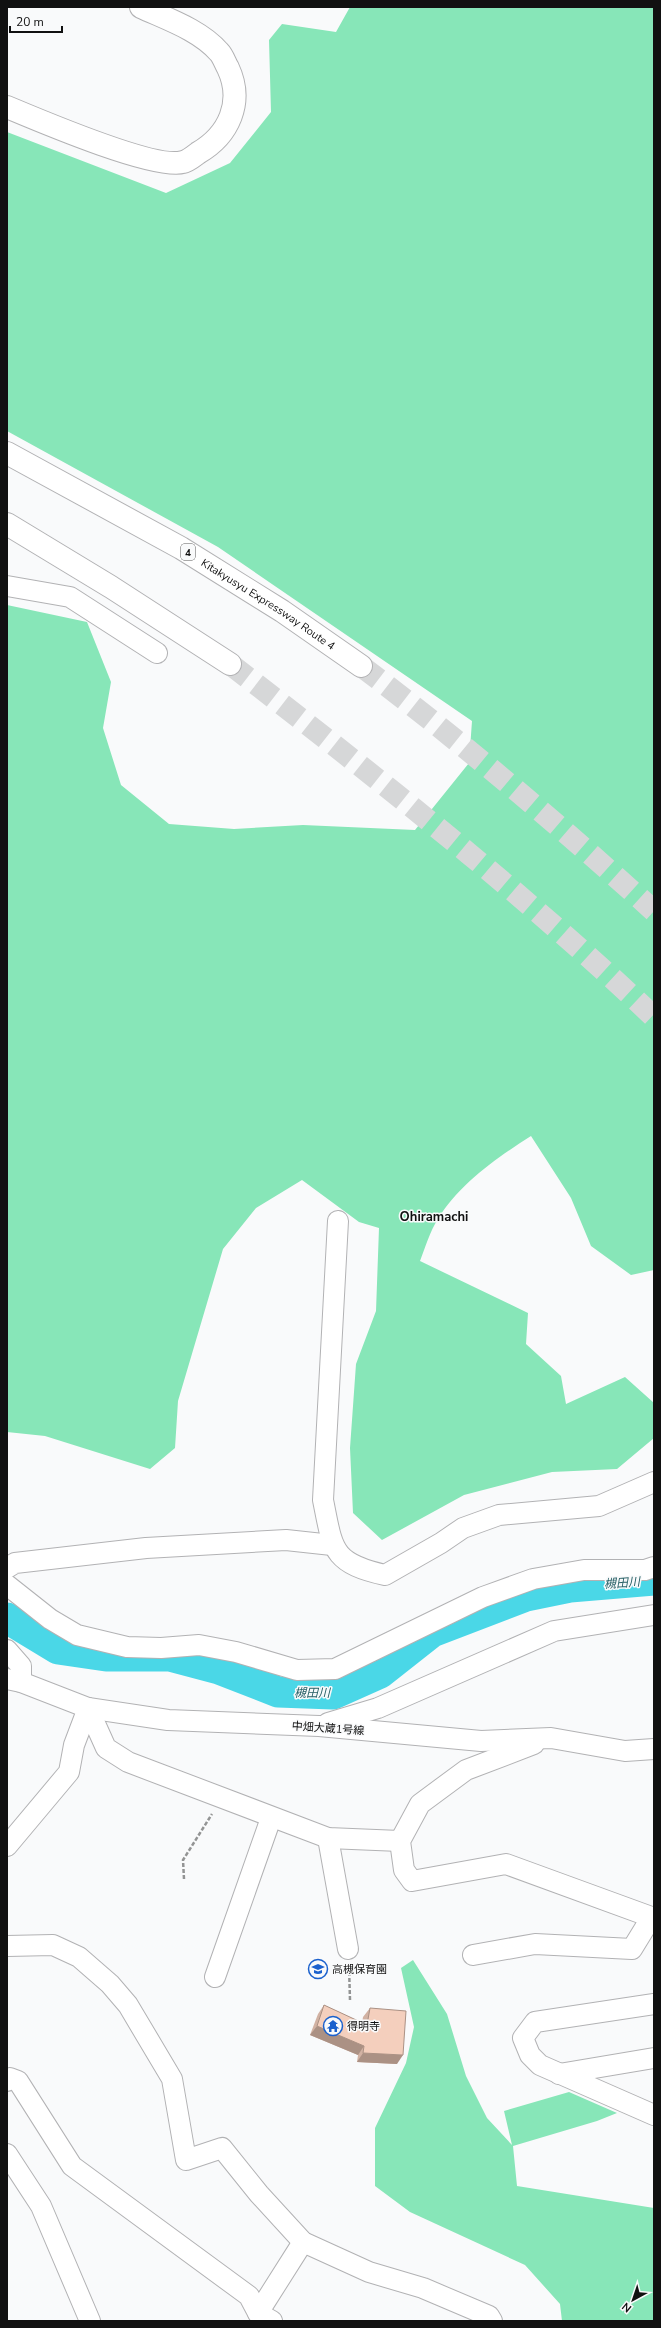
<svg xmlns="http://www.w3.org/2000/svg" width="661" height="2328" font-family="'Nunito Sans','Noto Sans JP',sans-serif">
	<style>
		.green { fill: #87e6b8 }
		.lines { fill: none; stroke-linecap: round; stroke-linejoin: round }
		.river { stroke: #4ad7e7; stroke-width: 31 }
		.motorway-tunnel { stroke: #d6d7d8; stroke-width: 22; stroke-dasharray: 22 11; stroke-linecap: butt }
		.minor-casing { stroke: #b2b2b4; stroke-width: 22 }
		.tertiary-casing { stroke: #b2b2b4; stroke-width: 24 }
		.motorway-casing { stroke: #b2b2b4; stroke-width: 24 }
		.path { stroke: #939494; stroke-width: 2.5; stroke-dasharray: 4 2; stroke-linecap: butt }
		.minor { stroke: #fff; stroke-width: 20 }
		.tertiary { stroke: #fff; stroke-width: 22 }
		.motorway { stroke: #fff; stroke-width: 22 }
		.wall { fill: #d2b2a3 }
		.shaded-wall { fill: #ab9184 }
		.building { fill: #f4cfbd; stroke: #ab9184 }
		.labels { text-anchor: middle; stroke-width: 3; stroke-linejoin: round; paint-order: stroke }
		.shield { fill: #f9fafb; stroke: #575757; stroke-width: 1 }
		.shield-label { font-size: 10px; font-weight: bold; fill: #111 }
		.street-label { font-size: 11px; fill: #111; stroke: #f9fafb }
		.poi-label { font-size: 11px; fill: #111; stroke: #f9fafb; text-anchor: start }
		.water-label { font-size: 12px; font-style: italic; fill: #265f65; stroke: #f9fafb }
		.quarter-label { font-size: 13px; font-weight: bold; fill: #111; stroke: #f9fafb }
	</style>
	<rect width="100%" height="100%" fill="#f9fafb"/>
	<g class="green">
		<path d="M350,7H654V1270L631,1275L591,1246L571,1198L531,1136C498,1157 458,1185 438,1219C430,1231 425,1248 420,1261L528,1313L526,1344L561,1376L566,1404L625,1377L654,1403V1438L617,1469L552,1472L464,1495L382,1540L353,1513L350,1448L356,1364L376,1311L379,1228L359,1222L302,1180L256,1208L223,1249L178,1401L175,1448L150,1469L45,1436L7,1432V605L87,622L111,682L103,728L121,785L169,824L234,829L303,825L415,830L469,763L472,721L218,547L7,431V132L166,193L230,163L271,112L269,40L282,24L336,32Z"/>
		<polygon points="413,1960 447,2014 466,2076 487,2118 512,2145 504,2111 569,2092 617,2113 597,2121 513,2146 517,2186 654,2208 654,2321 562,2321 560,2304 525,2265 410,2212 375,2186 375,2128 406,2063 414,2027 401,1968"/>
	</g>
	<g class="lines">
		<polyline class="river" points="7,1618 58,1649 106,1656 170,1656 219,1669 278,1692 333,1694 380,1673 432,1632 526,1596 570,1587 654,1580"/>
		<g class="motorway-tunnel">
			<path d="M230,664C376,777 520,890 654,1017"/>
			<path d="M361,666C463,743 559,825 654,911"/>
		</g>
		<g class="minor-casing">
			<g id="minor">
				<polyline points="7,586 70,597 157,653"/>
				<path d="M338,1221L323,1500C333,1549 331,1563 385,1575L441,1543L463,1528L499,1515L599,1506L654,1482"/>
				<polyline points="7,1568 15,1563 146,1548 286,1540 332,1545"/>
				<polyline points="7,1585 50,1619 77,1635 127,1647 161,1648 199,1645 236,1652 297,1670 335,1669 483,1597 533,1579 584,1570 645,1570 654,1567"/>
				<polyline points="7,1650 21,1666 21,1682"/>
				<polyline points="7,1679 21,1682 88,1708 168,1720 319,1726 481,1741 551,1738 625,1751 654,1749"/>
				<polyline points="88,1708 106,1748 128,1762 328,1838 400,1841"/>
				<polyline points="328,1723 378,1708 554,1631 654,1615"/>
				<polyline points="534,1744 466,1770 420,1804 400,1841 404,1870 412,1881 506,1864 654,1918"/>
				<polyline points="328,1838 348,1949"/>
				<polyline points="7,1846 69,1772 74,1745 88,1708"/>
				<polyline points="7,1946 53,1945 79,1957 110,1984 128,2005 172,2079 186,2160 222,2148 259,2194 303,2242 369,2272 423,2288 489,2316 492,2321"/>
				<polyline points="473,1955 535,1944 632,1949 651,1918"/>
				<polyline points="215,1977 271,1818"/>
				<polyline points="654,2004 535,2022 523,2038 530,2055 540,2065 654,2115"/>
				<polyline points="559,2074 654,2058"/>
				<polyline points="7,2081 10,2078 18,2081 72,2166 249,2296 258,2313 272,2321"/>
				<polyline points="7,2154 41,2206 90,2321"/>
				<polyline points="258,2313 303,2242"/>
			</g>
		</g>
		<g class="tertiary-casing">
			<path id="tertiary" d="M7,107C38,120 155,170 183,162C188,161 194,156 198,153C229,135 244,102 228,68C225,63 223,56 219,52C200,30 167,19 141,7"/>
		</g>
		<g class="motorway-casing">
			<g id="motorway">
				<path id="s1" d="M7,453L181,548L282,611L361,666"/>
				<polyline points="7,524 111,587 230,664"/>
			</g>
		</g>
		<g class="path">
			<polyline points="184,1879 183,1860 212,1814"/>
			<polyline points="349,1966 350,2000"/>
		</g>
		<use href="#minor" class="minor"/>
		<use href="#tertiary" class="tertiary"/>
		<use href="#motorway" class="motorway"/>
	</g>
	<polygon class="wall" points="324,2005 362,2023 363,2017 370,2008 397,2064 357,2062 358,2055 310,2035 318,2014"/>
	<g class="shaded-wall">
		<polygon points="317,2026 364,2046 358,2055 310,2035"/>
		<polygon points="363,2053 403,2055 397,2064 357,2062"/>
	</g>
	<polygon class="building" points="324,2005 367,2025 370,2008 406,2011 403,2055 363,2053 364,2046 317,2026"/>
	<defs>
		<g id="school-ring" transform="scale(1)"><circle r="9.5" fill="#f9fafb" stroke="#1b61cd" stroke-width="1.5"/><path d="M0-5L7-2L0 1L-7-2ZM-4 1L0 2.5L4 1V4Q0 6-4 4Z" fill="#1b61cd"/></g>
		<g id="temple-ring" transform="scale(1)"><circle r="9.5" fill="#f9fafb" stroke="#1b61cd" stroke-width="1.5"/><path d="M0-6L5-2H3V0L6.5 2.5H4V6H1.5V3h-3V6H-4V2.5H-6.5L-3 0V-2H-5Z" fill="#1b61cd"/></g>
	</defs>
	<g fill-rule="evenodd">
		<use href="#school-ring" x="318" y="1969"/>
		<use href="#temple-ring" x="333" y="2026"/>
	</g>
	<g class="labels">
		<rect class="shield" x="181" y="544" width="14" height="16" rx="3"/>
		<g class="shield-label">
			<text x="188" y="556">4</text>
		</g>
		<g class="street-label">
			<text dy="4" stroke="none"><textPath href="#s1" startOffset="302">Kitakyusyu Expressway Route 4</textPath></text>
			<text transform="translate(328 1728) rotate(4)" y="4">中畑大蔵1号線</text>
		</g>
		<g class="poi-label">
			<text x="332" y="1973">高槻保育園</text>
			<text x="347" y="2030">得明寺</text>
		</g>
		<g class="water-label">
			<text transform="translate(622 1583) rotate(-4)" y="4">槻田川</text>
			<text x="312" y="1697">槻田川</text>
		</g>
		<g class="quarter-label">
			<text x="434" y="1221">Ohiramachi</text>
		</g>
	</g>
	<rect width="661" height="2328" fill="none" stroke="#111111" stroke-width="16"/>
	<g transform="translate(633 2300) rotate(220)" stroke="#f9fafb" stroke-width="3" paint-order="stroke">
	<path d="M0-3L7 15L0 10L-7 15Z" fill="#111111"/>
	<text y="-6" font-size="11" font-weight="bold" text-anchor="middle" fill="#111111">N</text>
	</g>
	<path d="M10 26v6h52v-6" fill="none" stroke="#111111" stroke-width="2"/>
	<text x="16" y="26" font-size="12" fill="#111111" stroke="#f9fafb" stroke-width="3" paint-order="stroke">20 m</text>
</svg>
